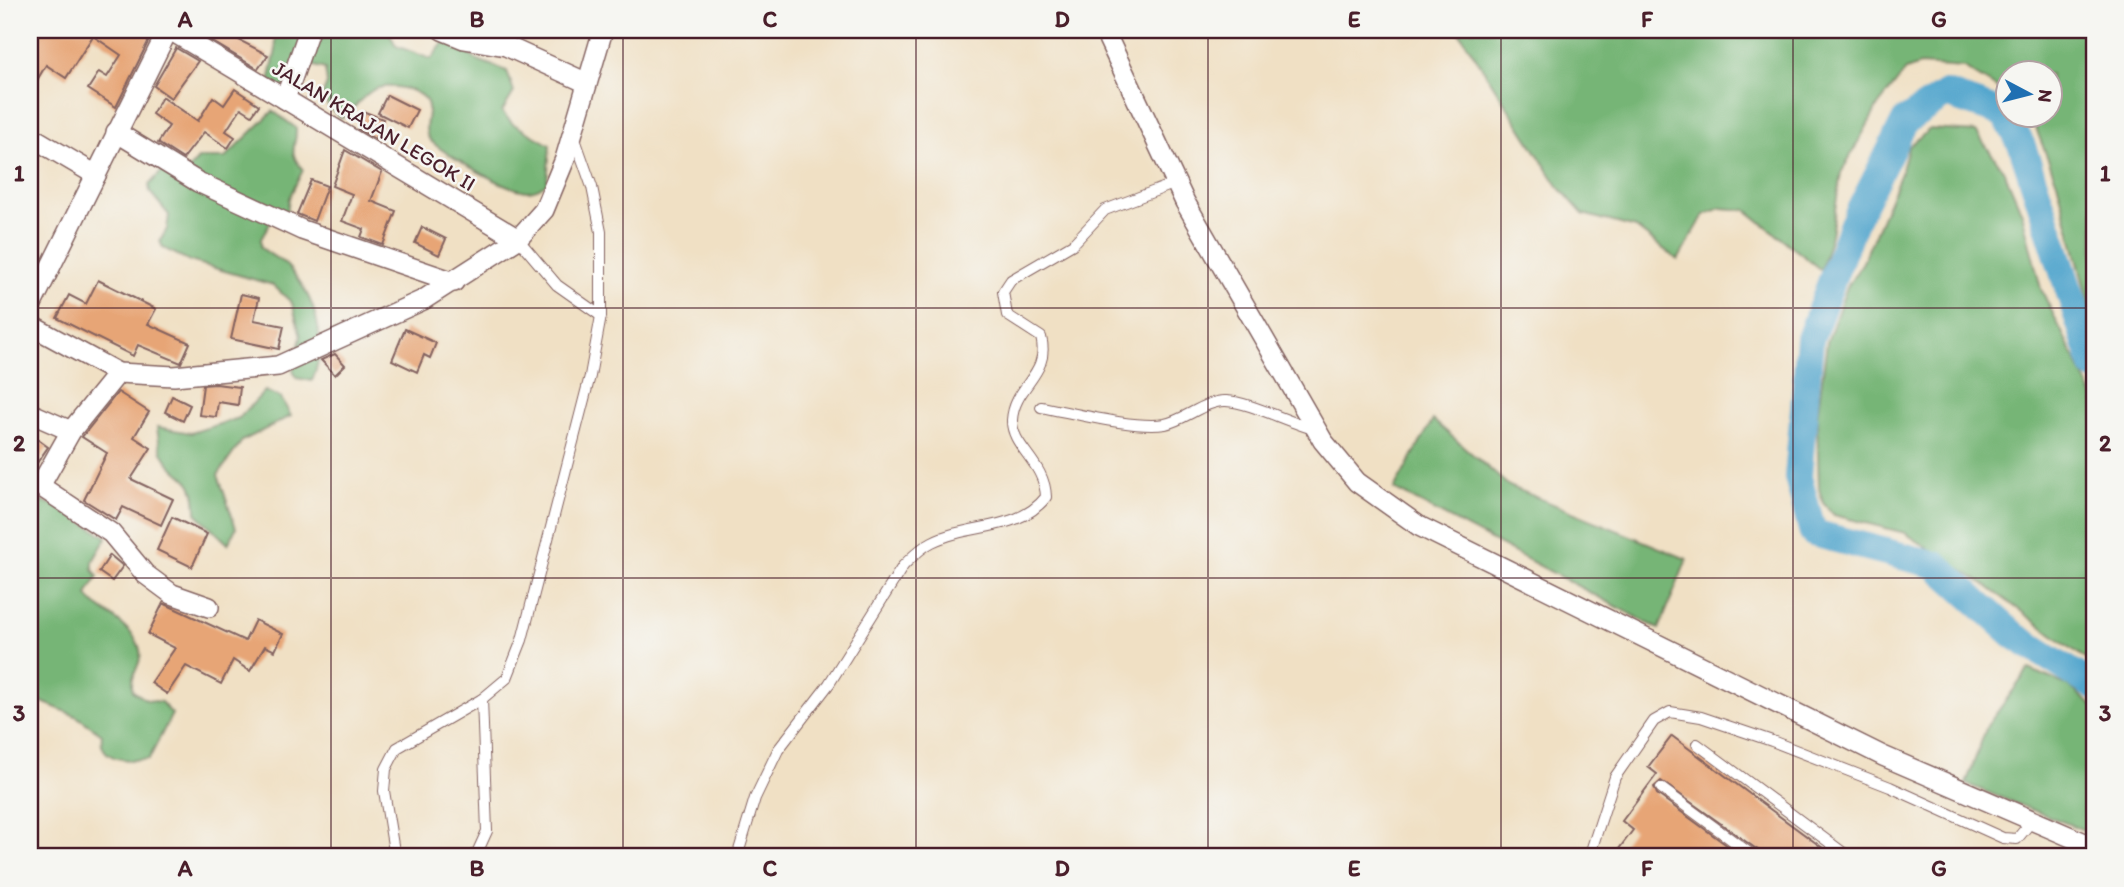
<svg xmlns="http://www.w3.org/2000/svg" width="2124" height="887" font-family="Itim,sans-serif">
	<style>
		.forest { fill: #76b576; stroke: #606a50; stroke-width: 2 }
		.lines { fill: none; stroke-linecap: round; stroke-linejoin: round }
		.river { stroke: #52a6cd; stroke-width: 28 }
		.building { fill: #e7a576 }
		.lane-casing { stroke: #846361; stroke-width: 12 }
		.street-casing { stroke: #846361; stroke-width: 22 }
		.lane { stroke: #fff; stroke-width: 10 }
		.street { stroke: #fff; stroke-width: 19 }
		.grid { fill: none; stroke: #4a1f2b; stroke-width: 2; stroke-opacity: 0.55 }
		.labels { text-anchor: middle; stroke-width: 5; stroke-linejoin: round; paint-order: stroke }
		.street-label { font-size: 21px; fill: #4a1f2b; stroke: #f6f6f2 }
		.neatline { fill: none; stroke: #4a1f2b; stroke-width: 2.5 }
		.grid-label { font-size: 23px; text-anchor: middle; font-weight: bold; fill: #4a1f2b }
	</style>
	<rect width="100%" height="100%" fill="#f6f6f2"/>
	<filter id="ink" filterUnits="userSpaceOnUse"><feTurbulence type="fractalNoise" baseFrequency=".0143" numOctaves="2"/><feDisplacementMap in="SourceGraphic" scale="14" xChannelSelector="R" yChannelSelector="G"/><feConvolveMatrix kernelMatrix="1 2 1 2 8 2 1 2 1" color-interpolation-filters="sRGB"/></filter>
	<filter id="wash" filterUnits="userSpaceOnUse"><feTurbulence type="fractalNoise" baseFrequency=".00686" numOctaves="4" result="noise"/><feDisplacementMap in="SourceGraphic" scale="28" xChannelSelector="R" yChannelSelector="G"/><feGaussianBlur stdDeviation="1.57" result="paint"/><feColorMatrix in="noise" values="0 0 0 0 0 0 0 0 0 0 0 0 0 0 0 0 0 1.4 0 .05"/><feComposite in="paint" operator="in"/></filter>
	<g filter="url(#wash)">
		<rect width="100%" height="100%" fill="#f0e0c4"/>
		<g class="forest">
			<path d="M338,30L355,36L367,30H388L396,46L431,59L444,42L450,41L475,59L507,71L514,92L502,112L512,123L550,145L547,183C541,187 536,191 528,191C508,191 448,156 432,142C421,132 429,120 428,107C427,89 387,82 373,90C361,97 354,110 342,118L330,109L322,96L327,83L325,69L304,63L281,90L269,82L276,50L275,36L279,31Z"/>
			<polygon points="1458,30 2094,30 2094,323 2057,182 2031,116 2050,116 2050,74 2008,74 2008,95 1964,68 1920,65 1906,70 1878,106 1841,173 1831,235 1821,270 1746,210 1720,208 1704,215 1678,260 1636,228 1583,214 1558,186"/>
			<path d="M273,111L296,128C297,150 286,149 303,170L289,198L287,213L276,212L261,239V247C268,255 279,258 287,266C316,297 329,341 312,381L297,378L293,371L301,337L292,303L273,285L190,261L163,248L160,241L167,229L169,215L150,192L149,185L163,170L181,178L199,158H225Z"/>
			<polygon points="1930,129 1976,132 2004,171 2022,213 2041,289 2094,398 2094,665 1988,587 1905,533 1834,515 1823,503 1819,489 1817,417 1827,342 1847,287 1863,262 1901,173 1908,147"/>
			<path d="M265,391L281,398L291,416L242,441L218,475L236,528L228,544L196,513C196,470 179,483 163,454C159,447 158,435 157,427L191,433L239,418Z"/>
			<polygon points="1433,420 1509,486 1687,559 1659,629 1394,489"/>
			<path d="M30,497L56,506L107,537L93,561V570L98,576L87,595L91,601C107,614 145,634 140,659C137,671 129,679 133,691L147,700L161,702L172,714L149,759C131,761 97,763 102,734L76,716L30,697Z"/>
			<polygon points="2029,669 2069,686 2094,707 2094,834 1966,784 1987,726"/>
		</g>
		<g class="lines">
			<polyline class="river" points="2094,367 2022,146 2005,114 1946,94 1905,121 1853,224 1810,339 1798,477 1813,533 1936,565 2015,636 2094,686"/>
		</g>
		<g id="blocks">
			<g class="building">
				<polygon points="30,30 154,30 116,107 88,89 99,72 107,77 121,55 93,36 66,78 46,65 30,92"/>
				<polygon points="193,30 233,30 229,35 268,55 258,69"/>
				<polygon points="176,48 198,61 171,98 154,86"/>
				<polygon points="235,89 259,105 252,115 241,108 226,131 235,137 228,148 204,132 183,159 158,143 169,126 152,114 162,97 198,121 213,97 224,105"/>
				<polygon points="387,95 417,110 408,128 378,113"/>
				<polygon points="365,112 383,119 375,139 358,129"/>
				<polygon points="345,150 382,172 371,201 396,211 383,245 361,237 364,229 342,221 352,194 332,186"/>
				<polygon points="311,180 327,186 314,221 297,214"/>
				<polygon points="422,227 446,239 439,255 415,243"/>
				<polygon points="98,280 156,309 148,324 190,343 181,363 138,345 133,356 57,318 69,295 86,304"/>
				<polygon points="241,294 259,298 254,320 284,326 279,349 231,339"/>
				<polygon points="405,329 436,343 430,358 424,355 417,372 392,360"/>
				<polygon points="335,354 345,365 335,375 321,360"/>
				<polygon points="216,384 240,387 238,405 218,402 216,417 199,415 203,385"/>
				<polygon points="118,392 149,412 134,437 151,448 131,479 173,499 161,525 123,507 116,520 84,500 107,453 82,437"/>
				<polygon points="172,396 190,405 183,421 165,412"/>
				<polygon points="30,434 48,447 30,473"/>
				<polygon points="172,517 207,534 192,567 157,550"/>
				<polygon points="110,555 123,566 112,581 99,572"/>
				<polygon points="163,603 245,641 255,620 283,634 275,651 265,646 250,671 233,660 221,684 186,666 167,694 151,683 175,648 148,634"/>
				<polygon points="1672,736 1763,804 1835,857 1762,857 1759,851 1661,781 1654,787 1657,794 1743,857 1613,857 1633,830 1622,821 1657,774 1648,767"/>
			</g>
		</g>
	</g>
	<g filter="url(#ink)">
		<use href="#blocks" fill-opacity="0" stroke="#846361" stroke-width="2"/>
		<g class="lines">
			<g class="lane-casing">
				<g id="lane">
					<polyline points="518,239 557,285 601,316"/>
					<path d="M1041,407C1074,413 1134,429 1165,424C1185,420 1206,400 1226,401C1250,402 1287,422 1314,429"/>
					<polyline points="1697,744 1849,857"/>
					<polyline points="1661,788 1755,857"/>
					<polyline points="395,857 384,791 386,769 397,748 482,699 507,678 522,640 590,376 601,316 601,232 592,187 575,139"/>
					<polyline points="470,857 477,853 487,831 482,699"/>
					<path d="M737,857L755,798L778,750L829,684L903,566C912,557 920,548 932,542C969,523 1019,532 1046,497C1045,462 1011,447 1012,420C1014,385 1051,375 1041,337L1007,315L1003,292L1011,280L1073,244L1105,210L1176,183"/>
					<polyline points="1589,857 1615,777 1654,721 1670,712 1701,717 1772,741 1890,787 2003,838 2017,839 2031,822"/>
				</g>
			</g>
			<g class="street-casing">
				<g id="street">
					<polyline points="170,30 518,239"/>
					<polyline points="442,30 464,39 506,46 587,83"/>
					<polyline points="1104,30 1185,202 1323,441 1357,482 1419,526 1883,756 2094,847"/>
					<polyline points="285,99 309,30"/>
					<polyline points="116,132 198,182 302,230 454,282"/>
					<polyline points="30,136 96,175"/>
					<polyline points="30,308 168,30"/>
					<polyline points="30,325 118,373 174,376 278,366 423,300 518,239 544,210 565,159 603,30"/>
					<polyline points="30,413 71,431"/>
					<polyline points="30,485 40,486 111,533 145,574 172,594 209,607"/>
					<polyline points="40,486 71,431 118,373"/>
				</g>
			</g>
			<use href="#lane" class="lane"/>
			<use href="#street" class="street"/>
		</g>
	</g>
	<path class="grid" d="M331,30V857M623,30V857M916,30V857M1208,30V857M1501,30V857M1793,30V857M30,308H2094M30,578H2094"/>
	<g class="labels">
		<g class="street-label">
			<text transform="translate(374 126) rotate(31)" y="7">JALAN KRAJAN LEGOK II</text>
		</g>
	</g>
	<rect width="2124" height="887" fill="none" stroke="#f6f6f2" stroke-width="77"/>
	<g transform="translate(2029 94) rotate(97)"><circle r="33" fill="#f6f6f2" stroke="#b1a0a2" stroke-width="2"/>
	<path d="M0-5L12 26L0 18L-12 26Z" fill="#1f6fb2"/>
	<text y="-10" font-size="19" font-weight="bold" text-anchor="middle" fill="#4a1f2b">N</text>
	</g>
	<rect x="38" y="38" width="2048" height="810" class="neatline"/>
	<g class="grid-label">
		<text x="185" y="27">A</text>
		<text x="477" y="27">B</text>
		<text x="770" y="27">C</text>
		<text x="1062" y="27">D</text>
		<text x="1354" y="27">E</text>
		<text x="1647" y="27">F</text>
		<text x="1939" y="27">G</text>
		<text x="19" y="181">1</text>
		<text x="2105" y="181">1</text>
		<text x="19" y="451">2</text>
		<text x="2105" y="451">2</text>
		<text x="19" y="721">3</text>
		<text x="2105" y="721">3</text>
		<text x="185" y="876">A</text>
		<text x="477" y="876">B</text>
		<text x="770" y="876">C</text>
		<text x="1062" y="876">D</text>
		<text x="1354" y="876">E</text>
		<text x="1647" y="876">F</text>
		<text x="1939" y="876">G</text>
	</g>
</svg>
